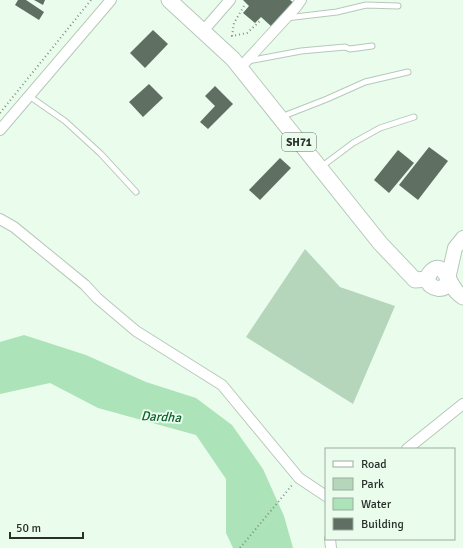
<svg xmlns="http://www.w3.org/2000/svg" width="463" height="548" font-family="Signika,sans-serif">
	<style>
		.green { fill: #b5d6bb }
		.water { fill: #ace3b8 }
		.building { fill: #5f6f62 }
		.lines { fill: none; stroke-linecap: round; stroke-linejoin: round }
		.service-casing { stroke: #b6c8ba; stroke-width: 7 }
		.minor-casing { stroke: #b6c8ba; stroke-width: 12 }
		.secondary-casing { stroke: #b6c8ba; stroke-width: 16 }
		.primary-casing { stroke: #b6c8ba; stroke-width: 17 }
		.path { stroke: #839085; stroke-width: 2; stroke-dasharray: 1 3; stroke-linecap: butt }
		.service { stroke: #fff; stroke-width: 5 }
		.minor { stroke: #fff; stroke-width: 10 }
		.secondary { stroke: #fff; stroke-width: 14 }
		.primary { stroke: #fff; stroke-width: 15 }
		.labels { text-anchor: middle; stroke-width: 4; stroke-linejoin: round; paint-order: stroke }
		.shield { fill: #eafded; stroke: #636e64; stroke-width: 1 }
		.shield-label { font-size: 11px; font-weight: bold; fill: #29302a }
		.water-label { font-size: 13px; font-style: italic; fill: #0a612e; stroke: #eafded }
	</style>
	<rect width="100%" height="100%" fill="#eafded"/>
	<polygon class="green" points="305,249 340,287 395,306 353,404 246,337"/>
	<polygon class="water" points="24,335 86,355 146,382 196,398 232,425 263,469 284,516 293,548 233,548 226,533 226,479 196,435 98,408 50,383 0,394 0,342"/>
	<g class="building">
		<polygon points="18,0 26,0 44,12 39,20 15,5"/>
		<polygon points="34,0 45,0 43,5"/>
		<polygon points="243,0 290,0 294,3 272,27 261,17 255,23 243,13 249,6"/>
		<polygon points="153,30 168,44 145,68 130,53"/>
		<polygon points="149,84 163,98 143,117 129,102"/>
		<polygon points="215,86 233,104 208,129 200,122 215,106 205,96"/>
		<polygon points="429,147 448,161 418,200 399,185"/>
		<polygon points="398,150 414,163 389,193 374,180"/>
		<polygon points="280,158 291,168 260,200 249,190"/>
	</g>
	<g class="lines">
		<g class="service-casing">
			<g id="service">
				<polyline points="286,18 337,12 366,5 398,6"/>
				<polyline points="248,61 301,51 345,47 350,49 372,46"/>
				<polyline points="29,96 65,121 101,154 136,192"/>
				<polyline points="281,117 327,99 365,82 408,72"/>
				<polyline points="321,167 353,143 380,128 414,117"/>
			</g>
		</g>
		<g class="minor-casing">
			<g id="minor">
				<polyline points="203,31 230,0"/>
				<polyline points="240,68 296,7 301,0"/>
				<polyline points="0,130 111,0"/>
				<polyline points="0,219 14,227 85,285 97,298 136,331 222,385 299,478 326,496"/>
				<polyline points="407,449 463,404"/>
				<polyline points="330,539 331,548"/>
			</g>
		</g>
		<g class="secondary-casing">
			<polyline id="secondary" points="448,279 455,248 463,238"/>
		</g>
		<g class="primary-casing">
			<g id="primary">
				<polyline points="169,0 233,59 380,243 415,280 428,279"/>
				<path d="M448,279L445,287C436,292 422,283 430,273C442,258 449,282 454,288C456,292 460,295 463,297"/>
			</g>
		</g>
		<g class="path">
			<polyline points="244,6 234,23 232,36 247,33 260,21"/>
			<polyline points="0,113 91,0"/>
			<polyline points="240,548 293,484"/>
		</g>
		<use href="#service" class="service"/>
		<use href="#minor" class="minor"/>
		<use href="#secondary" class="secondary"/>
		<use href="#primary" class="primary"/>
	</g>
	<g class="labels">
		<rect class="shield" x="282" y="133" width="34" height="18" rx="3"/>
		<g class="shield-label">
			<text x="299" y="146">SH71</text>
		</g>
		<g class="water-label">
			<text transform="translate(161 416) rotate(3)" y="5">Dardha</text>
		</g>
	</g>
	<rect x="325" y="448" width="130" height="92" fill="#eafded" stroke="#9dab9f"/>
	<rect x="333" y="461" width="20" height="6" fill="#ffffff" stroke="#9dab9f"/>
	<text x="361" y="468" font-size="12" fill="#29302a">Road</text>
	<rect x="333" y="478" width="20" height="12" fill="#b5d6bb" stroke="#9dab9f"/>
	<text x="361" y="488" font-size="12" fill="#29302a">Park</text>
	<rect x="333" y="498" width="20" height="12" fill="#ace3b8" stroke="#9dab9f"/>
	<text x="361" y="508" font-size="12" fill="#29302a">Water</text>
	<rect x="333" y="518" width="20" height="12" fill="#5f6f62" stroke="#9dab9f"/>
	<text x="361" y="528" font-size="12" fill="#29302a">Building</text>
	<path d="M10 532v6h73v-6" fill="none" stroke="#29302a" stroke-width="2"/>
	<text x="16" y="532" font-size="12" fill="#29302a" stroke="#eafded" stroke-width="3" paint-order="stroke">50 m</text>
</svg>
